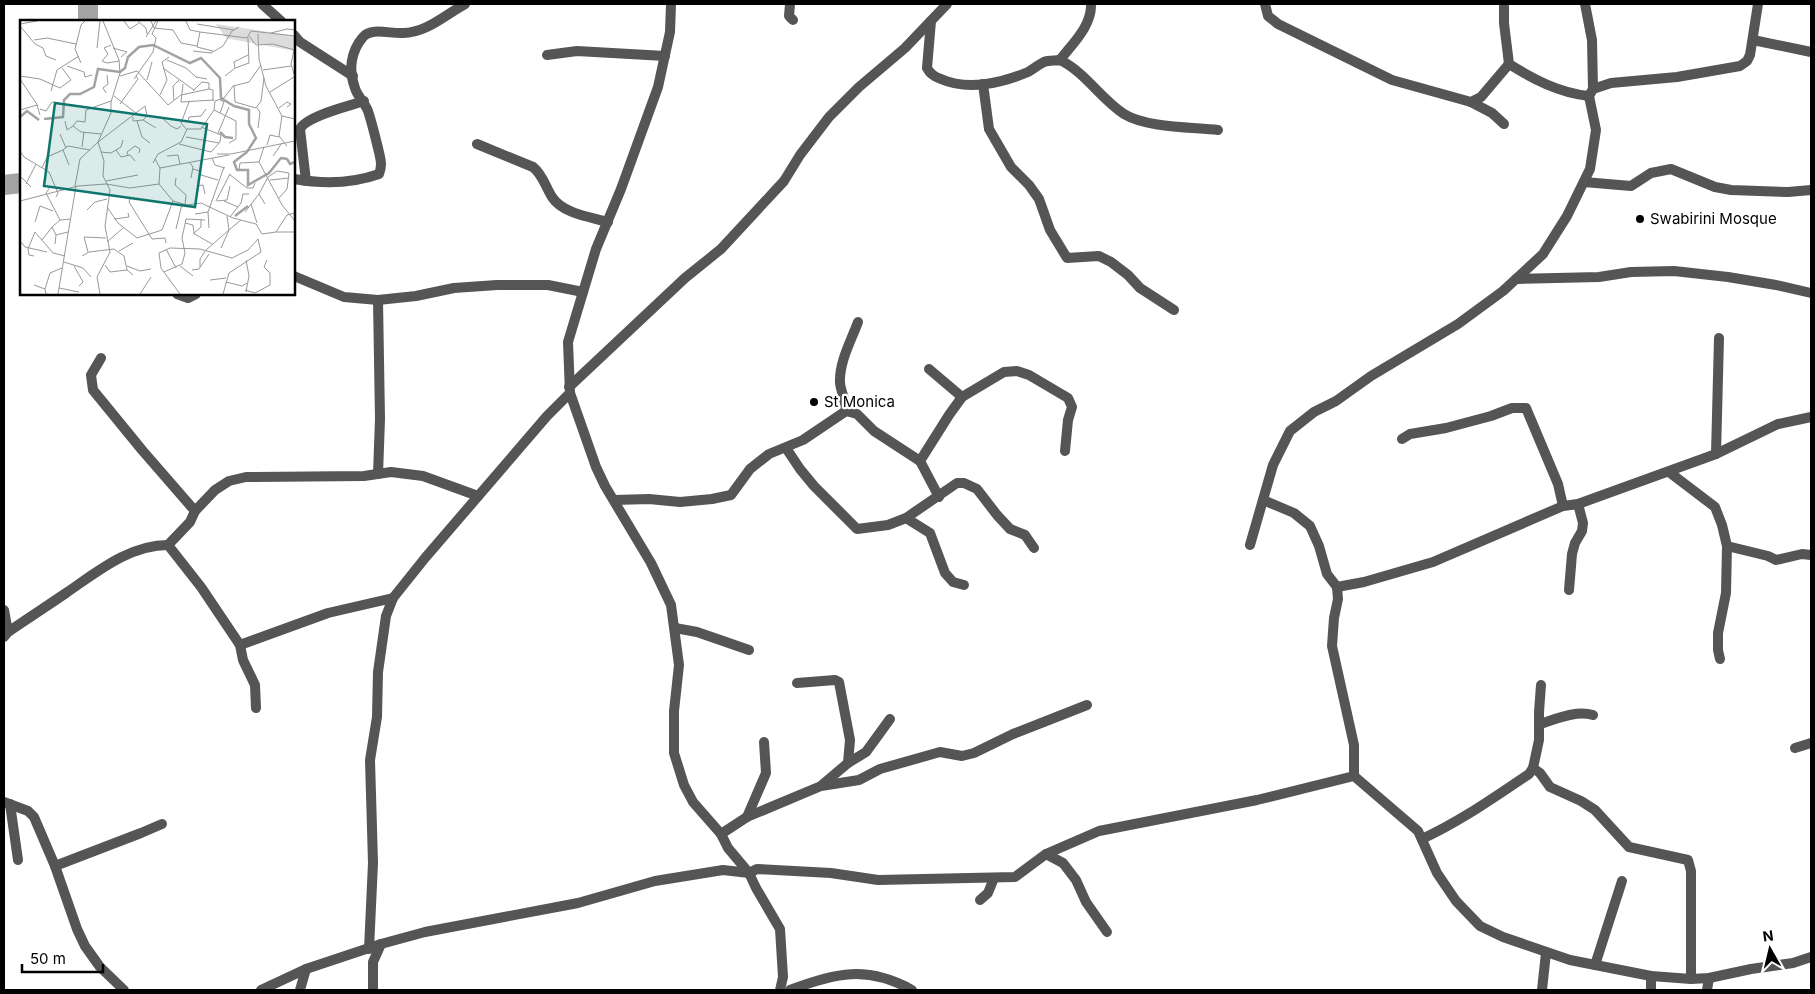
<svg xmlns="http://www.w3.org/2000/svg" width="1815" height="994" font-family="Inter,sans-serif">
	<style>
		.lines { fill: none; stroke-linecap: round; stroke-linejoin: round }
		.river { stroke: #a3a3a3; stroke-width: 20 }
		.street { stroke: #555; stroke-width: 10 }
		.poi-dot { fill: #000; stroke: #fff; stroke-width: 2 }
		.labels { text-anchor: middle; stroke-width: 4.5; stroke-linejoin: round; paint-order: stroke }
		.poi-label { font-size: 15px; fill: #000; stroke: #fff; text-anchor: start }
		.inset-river { fill: none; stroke: #a3a3a3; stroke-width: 2.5 }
		.inset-road { fill: none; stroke: #999; stroke-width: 1 }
		.view { fill: #0f766e; fill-opacity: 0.15; stroke: #0f766e; stroke-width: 2.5 }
		.inset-edge { fill: none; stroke: #000; stroke-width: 2.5 }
	</style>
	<rect width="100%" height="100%" fill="#fff"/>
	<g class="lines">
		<g class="river">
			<polyline points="88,4 88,21"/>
			<polyline points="4,185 21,183"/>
		</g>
		<g class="street">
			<polyline points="262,4 281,21"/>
			<polyline points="671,4 670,32 658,87 621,189 596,249 568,342 570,393 596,467 605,486 651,563 671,605 679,665 674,711 674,753 684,785 693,802 721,834 728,848 749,873 756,888 780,929 783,977 780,990"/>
			<polyline points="790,4 789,16 793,20"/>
			<polyline points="1265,4 1268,16 1278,24 1392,80 1471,102 1481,97 1509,64"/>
			<path d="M1504,4V23L1509,64C1533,79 1559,93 1589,96"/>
			<polyline points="1585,4 1592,40 1593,89"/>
			<path d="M931,21L927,68C930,74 935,77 941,79C968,91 1002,83 1028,72C1033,69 1038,65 1044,62C1049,60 1055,61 1060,60C1085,72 1101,99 1124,114C1147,128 1191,127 1218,130"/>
			<polyline points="294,35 300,42 353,76"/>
			<polyline points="1753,40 1811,52"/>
			<polyline points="547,55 577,51 665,56"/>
			<path d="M1060,60C1072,44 1092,26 1091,4"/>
			<polyline points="983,84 989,129 1011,167 1029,185 1039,199 1050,230 1067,258 1099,256 1111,262 1128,275 1140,288 1174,310"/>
			<polyline points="1471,102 1492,113 1504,124"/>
			<path d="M477,144L533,167C543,175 545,186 552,197C563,214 591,217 608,222"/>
			<path d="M294,179C323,184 351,184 379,174C383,165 380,157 378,148C375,136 372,123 368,111C365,103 357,96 355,88C348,70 351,51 363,37C371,27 391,34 403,33C426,33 445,15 465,4"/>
			<path d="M306,181L300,129C306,116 349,106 364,101"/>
			<polyline points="1584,182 1631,186 1651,173 1671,169 1715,187 1731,190 1788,192 1811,190"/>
			<polyline points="294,276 344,297 378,300 416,296 454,288 497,285 548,285 583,292"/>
			<polyline points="1516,279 1599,277 1631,272 1674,271 1728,277 1776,285 1811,293"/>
			<polyline points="177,294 188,298 196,294"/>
			<polyline points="378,300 380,419 378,474"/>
			<polyline points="101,358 91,375 93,390 142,450 195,511"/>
			<polyline points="929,369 962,397"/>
			<polyline points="569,387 685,278 721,249 784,181 800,155 829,117 859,87 905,48 947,4"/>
			<polyline points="846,411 857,414 874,431 920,461"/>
			<polyline points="1402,439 1410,434 1446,428 1491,416 1512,408 1526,408 1558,484 1563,506"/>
			<polyline points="786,448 800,469 814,486 857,529 888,525 906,518 957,483 964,483 977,489 997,515 1010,529 1025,535 1034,548"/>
			<polyline points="1716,454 1719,338"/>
			<polyline points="1669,472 1715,507 1722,525 1727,546 1726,593 1718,633 1718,650 1720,659"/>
			<polyline points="939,497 920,461 949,415 962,397 1004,372 1017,371 1029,375 1068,398 1072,407 1068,420 1065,451"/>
			<path d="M614,500L649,499L680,502L712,499L731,495L750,469L769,454L803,440L846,411C846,401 841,392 840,383C839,362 851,341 858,322"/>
			<polyline points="1263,500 1294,513 1310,526 1319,546 1327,574 1337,587 1338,599 1334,618 1332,646 1354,745 1354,776"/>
			<polyline points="906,518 930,533 945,573 953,582 964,585"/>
			<polyline points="1250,545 1273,465 1290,431 1314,412 1336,401 1371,376 1458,324 1503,291 1543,254 1567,216 1590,169 1596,130 1589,96 1593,89 1611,83 1677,77 1740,66 1747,61 1750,55 1758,4"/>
			<polyline points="1727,546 1768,556 1776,560 1802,554 1811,555"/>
			<polyline points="1337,587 1364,582 1433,562 1563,506 1578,504 1716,454 1778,424 1811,417"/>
			<polyline points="1569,590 1572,554 1575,543 1582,531 1583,523 1578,504"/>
			<polyline points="4,610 8,632"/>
			<polyline points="675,628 697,632 749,650"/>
			<path d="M4,637L8,632C27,619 47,606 66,593C97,572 129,545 168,545"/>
			<polyline points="240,645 328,613 393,598"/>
			<polyline points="797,683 835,680 839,682 850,740 848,763"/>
			<polyline points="1541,685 1539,712 1539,740 1533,768 1540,773 1550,787 1581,801 1595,810 1629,847 1688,860 1691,871 1691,979"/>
			<polyline points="256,708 255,685 243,660 240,645 201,587 168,545 190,522 195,511 215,490 229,481 246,477 364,476 391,472 423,476 478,496"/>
			<path d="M1540,724C1556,719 1576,710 1593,715"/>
			<polyline points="1795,748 1811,743"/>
			<polyline points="822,785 848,763 866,752 890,719"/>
			<polyline points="4,802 28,811 34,817 55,866 77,929 85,946 100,967 124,990"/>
			<polyline points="10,804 18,860"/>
			<polyline points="747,817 766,773 764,742"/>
			<polyline points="721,834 747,817 821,786 859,780 880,769 940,752 962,756 974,753 1013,734 1087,705"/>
			<path d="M1422,839C1461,821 1493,798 1529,774L1533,768"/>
			<polyline points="1046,854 1063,863 1076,880 1086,902 1107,932"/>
			<polyline points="55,866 141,833 162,824"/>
			<polyline points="980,900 988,893 994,878"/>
			<polyline points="369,949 373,863 370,760 377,717 378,672 386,616 393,598 425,558 547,416 570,393"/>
			<polyline points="1595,965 1622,881"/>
			<polyline points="261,990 306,969 381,944 425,932 578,903 655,881 723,870 749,873 757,869 831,873 878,880 1015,877 1046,854 1099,831 1257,800 1354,776 1418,831 1437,873 1456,901 1480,926 1503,937 1570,960 1651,976 1691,979 1709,978 1751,969 1793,963 1811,957"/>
			<polyline points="300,990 306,969"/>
			<polyline points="373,990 373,962 381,944"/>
			<path d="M790,990C835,973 867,965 912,990"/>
			<polyline points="1542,990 1546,953"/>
			<polyline points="1651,990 1651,976"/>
			<polyline points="1707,990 1709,978"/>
		</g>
	</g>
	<g class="poi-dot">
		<circle cx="1640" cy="219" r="5"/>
		<circle cx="814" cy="402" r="5"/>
	</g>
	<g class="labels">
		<g class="poi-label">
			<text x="1650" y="224">Swabirini Mosque</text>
			<text x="824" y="407">St Monica</text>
		</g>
	</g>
	<g transform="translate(20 20)">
		<rect width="275" height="275" fill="#fff"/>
		<path d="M196,4L275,16V31L206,18Z" fill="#dcdcdc"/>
		<path class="inset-river" d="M0,97L7,91L19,100M24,99L43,97L44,80L50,74H60L74,67L78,49L100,52L105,48L108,37L119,27L133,25L170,43L181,38L200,58L201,78L214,86L229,90V104L236,118L227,132L214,142L217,150H228V165L249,153L261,138L267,139L270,144L275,142M200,112L205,117L213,118M215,196L228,186"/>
		<path class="inset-road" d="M104,1L110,9L119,3M118,1L126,8L127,14M131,1L134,8L153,10L161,23L177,26M166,1L170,10L180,12L227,18L231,11L275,16M0,4L17,1M177,4L214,10M0,6L15,24L23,28L26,36L36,40M251,13L267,9L275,10M238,14L239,39L246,66L262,96L275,99M229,16L236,25L253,24L275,30M126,17L136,1M14,20L27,18L56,24M91,25L84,28L88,34L82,41L87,43L99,41M275,26L271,44L275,57M177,27L180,12M177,27L193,31M77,28L80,1M93,28L107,32L101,37M173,31L191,33L203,26L212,11L219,7M147,40L166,48L176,57L187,59M61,43L55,29L61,5L65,1M47,46L64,52L65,57L72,55M143,48L174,70M215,48L214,42L228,35M243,50L271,46M0,56L20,59L40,68L51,60L42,48M100,56L117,51L148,85L161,75L189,69L193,70V81M205,56L215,48L229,43L228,18M0,59L18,86M114,59L133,32L136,18L132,14L138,1M127,60L132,42M163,64L161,82L194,80M214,65L215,82L236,88L241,81L244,58M31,71L37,50L59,36M173,71L182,62L189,63V69M250,72L274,57M86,73L83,68L88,64L87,55M140,75L147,60L142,42L149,37M94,76L116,93M154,80L153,66L159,60M200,80L204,82L200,93M100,84L118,59L116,56M237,88L240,92L238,108M259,88L267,82L271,84L267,87M20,89L26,91L32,82L38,83M0,90L17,85L20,95M194,90L216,101V119L209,123M262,96L259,116L267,126M113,97V101L123,100L136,108M141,97L151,106L157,109L161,106M45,101L47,110L53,106M117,101L122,117L130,123M168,101L169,97L181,96L186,89M181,107L201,115L200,122L191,132M167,110L161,103L169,82M198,113L209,87M40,114L46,128M81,114L61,112L53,106L57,101L65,102L66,90L91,81M166,117L199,123M78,122L125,86L127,96L123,100M159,124L191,132M247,125L250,115L259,117M62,127L64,112M244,127L239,142L262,185L275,201M96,130L101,137L110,135L115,141M0,131L4,137L29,152L38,173L36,177M81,132L91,133L101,127L103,120M197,134H211L275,121M108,135L107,132L115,126L120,129L119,133M147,136L158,135L160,144M253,136L262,123M192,138L195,145L205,148M135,139L140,148L139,164M169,142L173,147L171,158M133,143L138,134L161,122L167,109H181L194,90L195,81L204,78L213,66L229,62L241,45M49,145L43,130L48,126L70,130M22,148L27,137L43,130M140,148L209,135M173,149L180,151L181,155L198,160M219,150L220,143L239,142M209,154L227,168H233L235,163M0,156L11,167M248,157L257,151L269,153L267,169L259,178M156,158L155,165L166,175L165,185M250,160L269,158M86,161L118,155M6,164L16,144M55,166L60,139L78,122M177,166L183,165L185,174M30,167L26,173L40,200M89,175L110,178L109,182L132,219L145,218L146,223M0,181L58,166L86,164L110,168L139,164L153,181L167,185L181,183L213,198L236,204L242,214M196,181L210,154M197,181L207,180L210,166M204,181L218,187M231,184L237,203M245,184L239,174L248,157M87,187L98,203L117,218L142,210L153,181M67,190L75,182L87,179M188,192L189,208M225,192L239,174M175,194L188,192L204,147M210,197L221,183L223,174H229M94,199L109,197L108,193M15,202L20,186L33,191M165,203L173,205L174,213L181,207V199M156,209L162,184M256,212H275M173,213L192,224M242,214L256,212L267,195L275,193M36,215L32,207L40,200L51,199M22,220L32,207M0,221L5,227L27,232M87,222L103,208M35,224L36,215L48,212M201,228L209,210L221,200M146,229L156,248M99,231L113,223M68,232L64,217L86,218M14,236L9,235L8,229L15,212L33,233L45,236M62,236L69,232L94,229L104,236L107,250L113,255M226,240L229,256L226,272M44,242L63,248L71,257M85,245L90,252L107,250M54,246L63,262L59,266M107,246L120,251L131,249M160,246L173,256M180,247V239L186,230L209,210L207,196M172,250L179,249L189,234M144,252L162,244L165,233L162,218L166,199L185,200M190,260L206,258M206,262L222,266L227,263M14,265L25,269L26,274M39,268L59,272M25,269L30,253L42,248M225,270L235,273L250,265V253L244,247L247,240M38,274L56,166M80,274L77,257L90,232L85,206L90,170L83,156L84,141L78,122L91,93V82L100,53L99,40L83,1M120,274L131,257M160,274L141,248L139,233L150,228L180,229L212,238L228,230L238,219M203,274L209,253L241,232L238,219"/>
		<path class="view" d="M35,83L187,104L175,187L24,166Z"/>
		<rect width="275" height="275" class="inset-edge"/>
	</g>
	<rect width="1815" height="994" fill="none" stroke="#000000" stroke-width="10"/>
	<g transform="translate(1770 949) rotate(352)" stroke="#ffffff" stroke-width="4" paint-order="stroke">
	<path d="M0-4L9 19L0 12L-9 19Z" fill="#000000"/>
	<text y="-8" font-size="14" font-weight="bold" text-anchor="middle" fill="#000000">N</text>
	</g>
	<path d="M22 964v8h81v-8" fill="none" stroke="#000000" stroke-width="2.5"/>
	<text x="30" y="964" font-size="15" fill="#000000" stroke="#ffffff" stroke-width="4" paint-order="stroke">50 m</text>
</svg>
